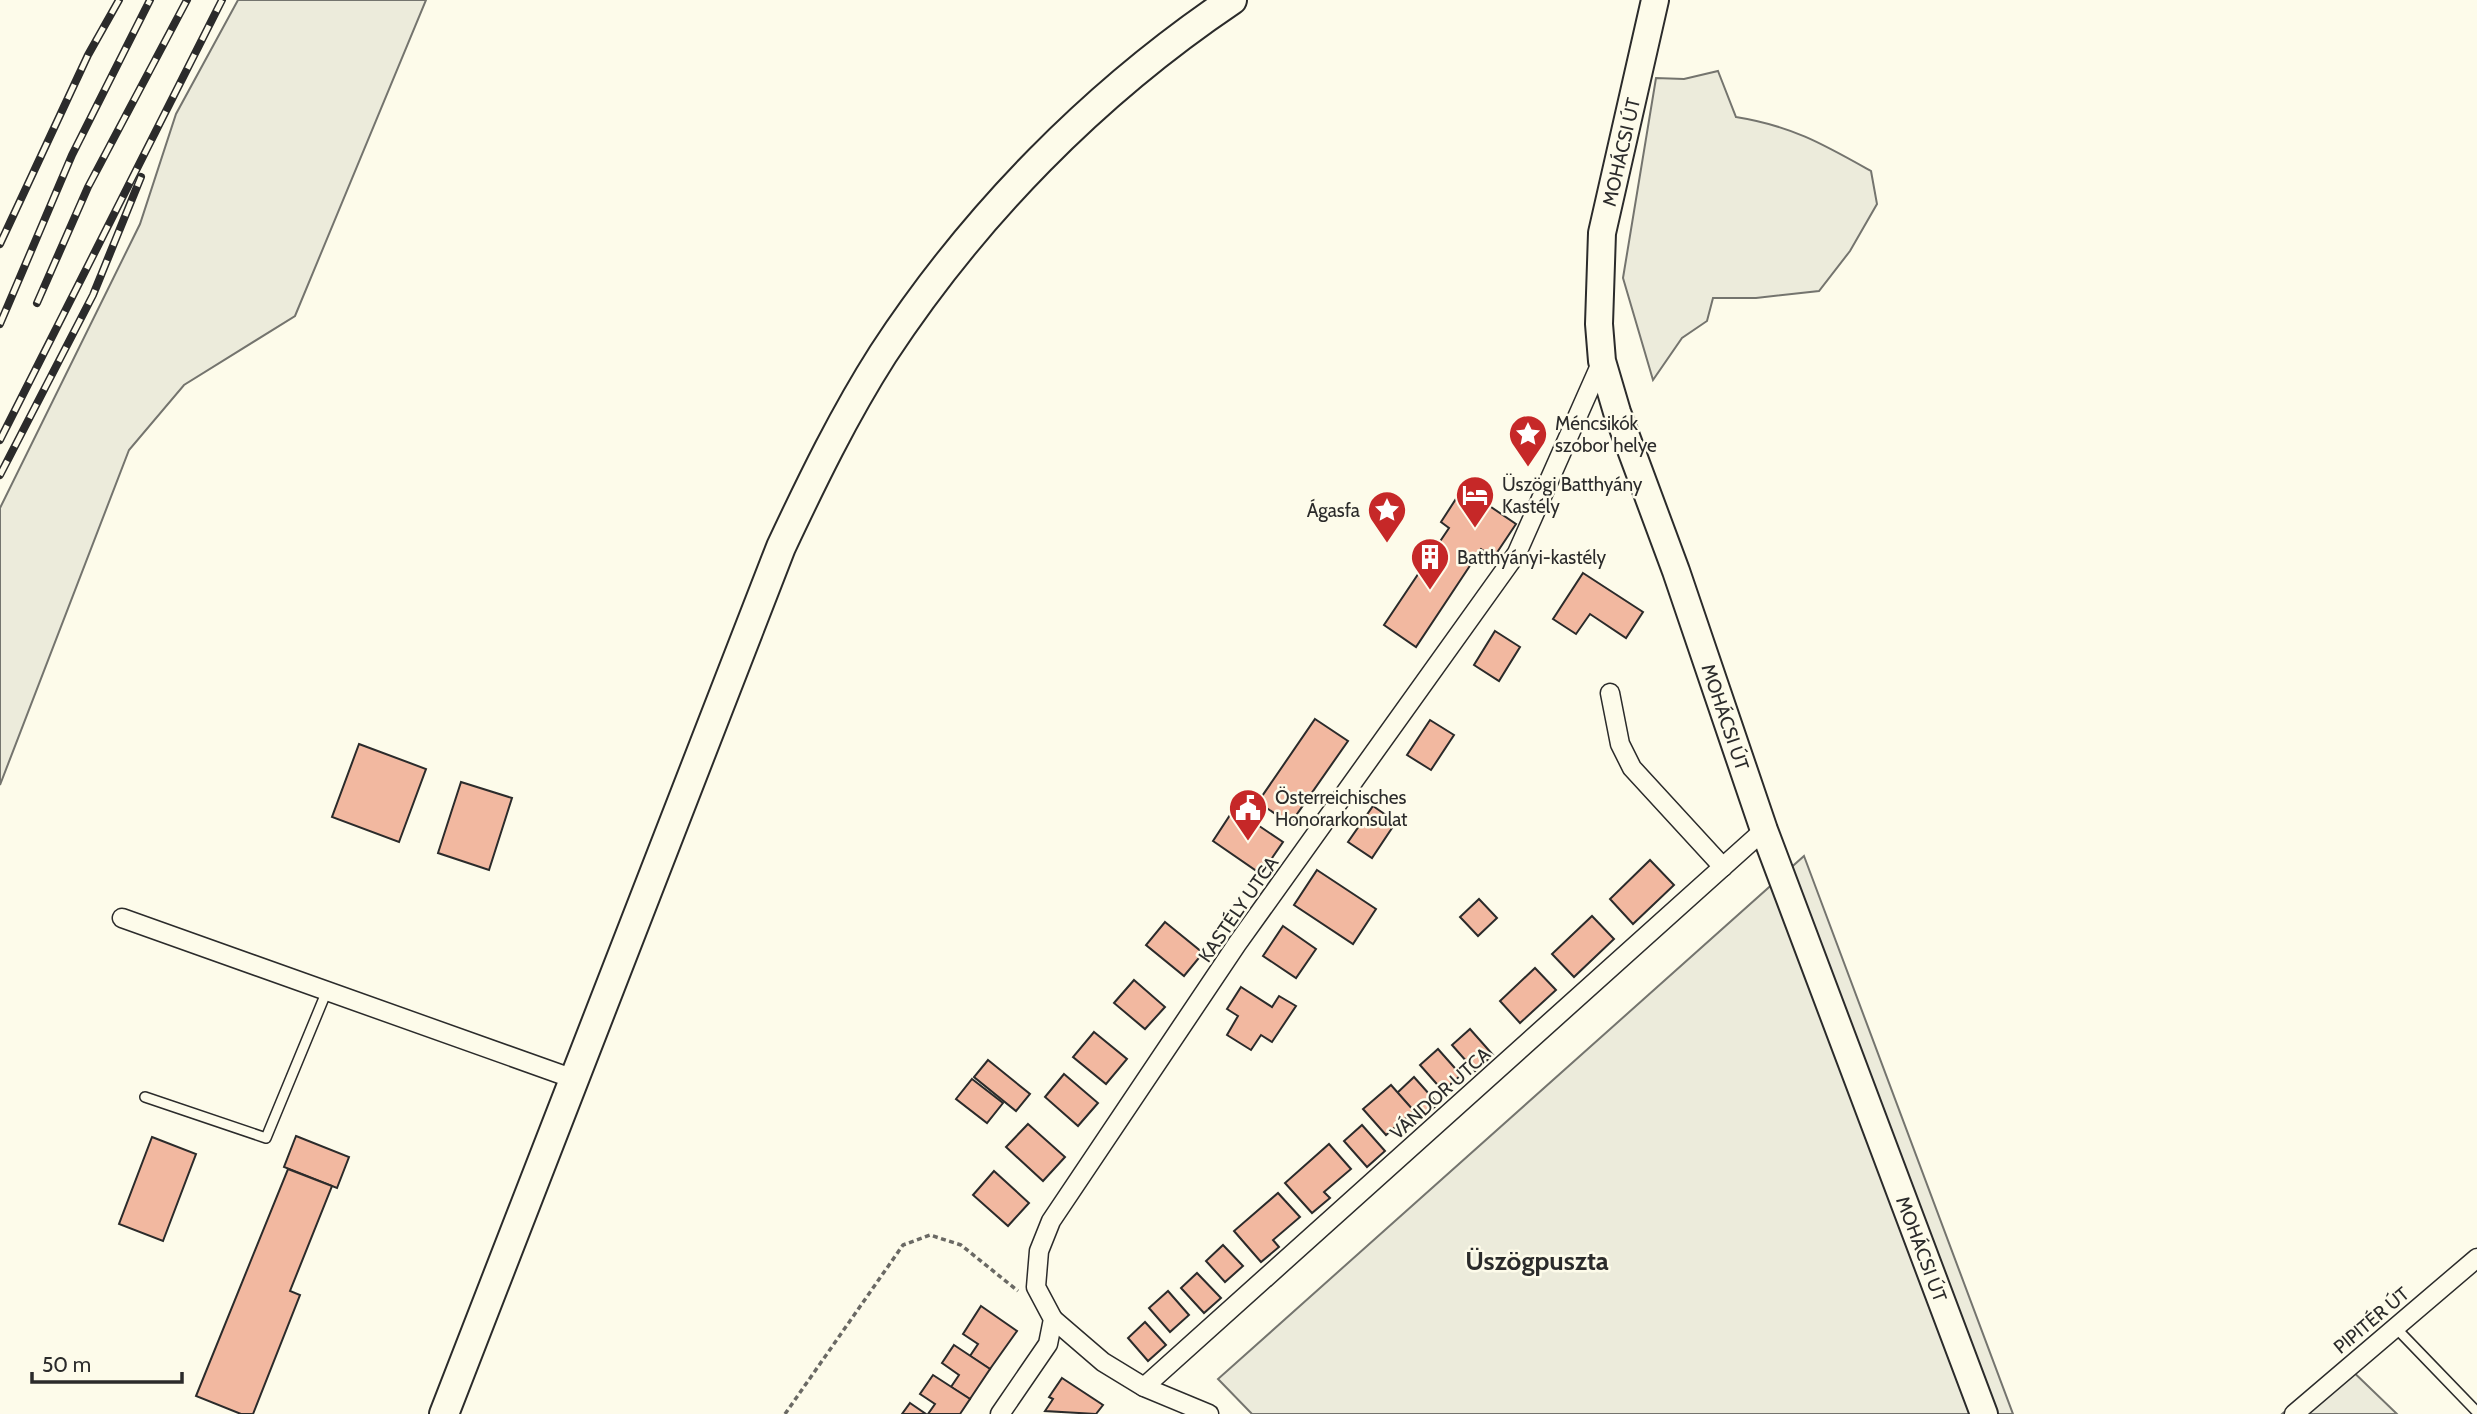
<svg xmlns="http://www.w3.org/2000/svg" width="2477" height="1414" font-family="Cabin,sans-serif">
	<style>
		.green { fill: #ecebdb; stroke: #74746e; stroke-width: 2 }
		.building { fill: #f2b8a0; stroke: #2b2b2b; stroke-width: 2 }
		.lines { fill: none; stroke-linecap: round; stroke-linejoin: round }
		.lane-casing { stroke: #2b2b2b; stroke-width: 12 }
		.street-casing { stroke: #2b2b2b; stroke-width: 21 }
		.secondary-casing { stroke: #2b2b2b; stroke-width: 30 }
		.primary-casing { stroke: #2b2b2b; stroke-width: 32 }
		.path { stroke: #6a6964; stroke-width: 3.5; stroke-dasharray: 5 3.5; stroke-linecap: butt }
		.lane { stroke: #fdfbea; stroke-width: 9 }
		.street { stroke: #fdfbea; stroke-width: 18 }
		.secondary { stroke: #fdfbea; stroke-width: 26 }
		.primary { stroke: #fdfbea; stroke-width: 28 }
		.rail-casing { stroke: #2b2b2b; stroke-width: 8 }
		.rail { stroke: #fdfbea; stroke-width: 5; stroke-dasharray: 16; stroke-linecap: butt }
		.labels { text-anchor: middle; stroke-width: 5; stroke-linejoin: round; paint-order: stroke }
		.street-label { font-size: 19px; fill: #2b2b2b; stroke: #fdfbea }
		.poi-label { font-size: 19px; fill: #2b2b2b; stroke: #fdfbea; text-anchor: start }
		.district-label { font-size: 26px; font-weight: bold; fill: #2b2b2b; stroke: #fdfbea }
	</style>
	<rect width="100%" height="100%" fill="#fdfbea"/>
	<g class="green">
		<polygon points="238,0 426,0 295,316 184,385 129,450 0,785 0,508 140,224 176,114"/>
		<path d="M1718,71L1736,117C1792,126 1823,144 1871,171L1877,204L1850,251L1819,291L1756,298H1713L1707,321L1682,338L1653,380L1623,278L1656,78L1684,79Z"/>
		<polygon points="1804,856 2013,1414 1252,1414 1218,1379"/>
		<polygon points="2343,1362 2397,1414 2282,1414"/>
	</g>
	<g class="building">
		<polygon points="1463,488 1516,524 1494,557 1481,549 1416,647 1384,625 1449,528 1441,522"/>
		<polygon points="1583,573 1643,612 1626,638 1590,614 1576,634 1553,619"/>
		<polygon points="1495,631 1520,647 1499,681 1474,665"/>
		<polygon points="1315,719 1348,741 1290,824 1258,802"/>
		<polygon points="1430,720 1454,735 1431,770 1407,755"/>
		<polygon points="359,744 426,769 399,842 332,817"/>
		<polygon points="461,782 512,798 489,870 438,853"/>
		<polygon points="1373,806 1396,822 1372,858 1348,842"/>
		<polygon points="1234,809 1283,842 1261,874 1213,841"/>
		<polygon points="1650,860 1674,885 1633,924 1610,899"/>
		<polygon points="1317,870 1376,909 1353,944 1294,905"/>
		<polygon points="1479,899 1497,918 1478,936 1460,917"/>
		<polygon points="1592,916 1614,939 1574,977 1552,954"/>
		<polygon points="1165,922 1203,953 1184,976 1146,945"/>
		<polygon points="1283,926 1316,949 1296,978 1263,956"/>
		<polygon points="1535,968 1556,990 1520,1023 1500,1001"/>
		<polygon points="1134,980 1165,1007 1145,1029 1114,1003"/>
		<polygon points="1241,987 1272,1007 1279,996 1296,1006 1272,1042 1261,1035 1251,1050 1227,1035 1238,1016 1227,1009"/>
		<polygon points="1470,1029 1493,1055 1475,1071 1452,1045"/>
		<polygon points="1094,1032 1127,1059 1106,1084 1073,1057"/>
		<polygon points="1438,1049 1461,1075 1443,1091 1420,1065"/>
		<polygon points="988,1060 1030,1094 1016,1111 974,1077"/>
		<polygon points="1064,1074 1098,1103 1078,1126 1045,1097"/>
		<polygon points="1414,1077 1438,1104 1421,1119 1397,1093"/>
		<polygon points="972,1079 1003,1103 987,1123 956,1099"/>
		<polygon points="1391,1085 1414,1111 1386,1135 1363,1109"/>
		<polygon points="1028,1124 1065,1157 1043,1181 1006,1147"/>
		<polygon points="1362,1125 1385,1151 1367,1167 1344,1141"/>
		<polygon points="296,1136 349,1157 337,1188 284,1167"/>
		<polygon points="152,1137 196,1154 163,1241 119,1224"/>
		<polygon points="1329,1144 1351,1169 1324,1192 1330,1198 1312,1213 1285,1183"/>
		<polygon points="288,1169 332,1186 290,1291 300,1295 253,1414 241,1414 196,1396"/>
		<polygon points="994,1171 1029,1203 1008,1226 973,1195"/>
		<polygon points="1278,1193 1300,1217 1273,1240 1279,1247 1261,1262 1234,1231"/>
		<polygon points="1223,1245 1243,1266 1225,1282 1206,1261"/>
		<polygon points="1197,1273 1221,1298 1204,1313 1181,1288"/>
		<polygon points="1168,1291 1189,1315 1170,1332 1149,1308"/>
		<polygon points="981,1306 1017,1331 990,1369 970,1356 978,1344 963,1334"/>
		<polygon points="1145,1322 1166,1345 1148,1361 1128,1338"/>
		<polygon points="954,1345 990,1369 970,1399 951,1387 959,1375 942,1363"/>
		<polygon points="933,1375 970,1399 960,1414 928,1414 935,1404 920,1394"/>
		<polygon points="1062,1378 1103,1405 1096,1414 1045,1411 1053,1399 1049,1397"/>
		<polygon points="910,1403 926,1414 902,1414"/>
	</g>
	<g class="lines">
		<g class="lane-casing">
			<g id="lane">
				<polyline points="145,1097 266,1138 326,993"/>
				<polyline points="2395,1327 2477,1412"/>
			</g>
		</g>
		<g class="street-casing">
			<g id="street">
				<polyline points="1610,693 1620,744 1632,768 1723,867"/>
				<polyline points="122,918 574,1079"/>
				<polyline points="1053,1319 1103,1362 1144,1387 1209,1414"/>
				<polyline points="1144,1387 1764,830"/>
				<polyline points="1000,1414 1048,1344 1053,1319 1036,1287 1039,1251 1051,1221 1237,944 1517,553 1602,361"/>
				<polyline points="2294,1414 2477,1258"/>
			</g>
		</g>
		<g class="secondary-casing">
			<g id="secondary">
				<path id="s1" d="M1655,0L1602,233L1599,324L1602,361L1617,412L1676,571L1764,830L1984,1414"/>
			</g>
		</g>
		<g class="primary-casing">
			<path id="primary" d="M444,1414L781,547C812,481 844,415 883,354C974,215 1094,93 1232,0"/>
		</g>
		<polyline class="path" points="785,1414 903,1245 930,1235 961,1245 1018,1291"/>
		<use href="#lane" class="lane"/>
		<use href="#street" class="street"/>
		<use href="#secondary" class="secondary"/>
		<use href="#primary" class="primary"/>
		<g class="rail-casing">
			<g id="rail">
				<polyline points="0,244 88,55 119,0"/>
				<polyline points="37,303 88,187 187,0"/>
				<polyline points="0,324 72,155 150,0"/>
				<polyline points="0,440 222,0"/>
				<polyline points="0,475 93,295 141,177"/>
			</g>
		</g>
		<use href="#rail" class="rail"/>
	</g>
	<defs>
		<g id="sight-pin" transform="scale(2.0125)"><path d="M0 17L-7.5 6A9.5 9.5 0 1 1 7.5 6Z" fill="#c62828" stroke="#fdfbea"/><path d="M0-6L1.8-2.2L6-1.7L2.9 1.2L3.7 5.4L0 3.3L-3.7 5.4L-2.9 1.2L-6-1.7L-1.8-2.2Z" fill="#fff"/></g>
		<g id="hotel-pin" transform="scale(2.0125)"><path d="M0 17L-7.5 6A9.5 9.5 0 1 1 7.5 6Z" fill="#c62828" stroke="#fdfbea"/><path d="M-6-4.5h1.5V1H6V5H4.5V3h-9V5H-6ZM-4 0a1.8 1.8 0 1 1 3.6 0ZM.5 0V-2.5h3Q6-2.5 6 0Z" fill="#fff"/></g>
		<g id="building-pin" transform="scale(2.0125)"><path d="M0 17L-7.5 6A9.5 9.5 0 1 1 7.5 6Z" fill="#c62828" stroke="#fdfbea"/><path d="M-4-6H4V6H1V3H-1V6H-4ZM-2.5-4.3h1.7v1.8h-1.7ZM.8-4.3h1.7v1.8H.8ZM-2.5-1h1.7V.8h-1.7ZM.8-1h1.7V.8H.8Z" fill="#fff"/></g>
		<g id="civic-pin" transform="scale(2.0125)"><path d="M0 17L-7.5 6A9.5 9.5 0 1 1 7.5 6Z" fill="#c62828" stroke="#fdfbea"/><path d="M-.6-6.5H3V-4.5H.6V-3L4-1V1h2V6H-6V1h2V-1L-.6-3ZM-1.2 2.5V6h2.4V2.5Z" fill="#fff"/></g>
	</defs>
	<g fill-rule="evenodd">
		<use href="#sight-pin" x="1528" y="434"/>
		<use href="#hotel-pin" x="1475" y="495"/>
		<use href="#sight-pin" x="1387" y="510"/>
		<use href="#building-pin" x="1430" y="557"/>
		<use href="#civic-pin" x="1248" y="808"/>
	</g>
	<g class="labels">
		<g class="street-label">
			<text transform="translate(1621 152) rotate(-77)" y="7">MOHÁCSI ÚT</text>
			<text dy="7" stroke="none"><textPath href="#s1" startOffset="744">MOHÁCSI ÚT</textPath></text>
			<text transform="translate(1238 909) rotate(-55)" y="7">KASTÉLY UTCA</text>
			<text transform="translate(1440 1093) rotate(-42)" y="7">VÁNDOR UTCA</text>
			<text dy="7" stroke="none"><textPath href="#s1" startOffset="1311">MOHÁCSI ÚT</textPath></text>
			<text transform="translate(2371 1320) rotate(-40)" y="7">PIPITÉR ÚT</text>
		</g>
		<g class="poi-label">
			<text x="1555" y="430">Méncsikók<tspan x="1555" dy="22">szobor helye</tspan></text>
			<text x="1502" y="491">Üszögi Batthyány<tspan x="1502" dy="22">Kastély</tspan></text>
			<text x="1360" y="517" text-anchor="end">Ágasfa</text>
			<text x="1457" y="564">Batthyányi-kastély</text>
			<text x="1275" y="804">Österreichisches<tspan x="1275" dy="22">Honorarkonsulat</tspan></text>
		</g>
		<g class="district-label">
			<text x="1537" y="1270">Üszögpuszta</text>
		</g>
	</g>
	<path d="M32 1372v10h150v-10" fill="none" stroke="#2b2b2b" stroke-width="3.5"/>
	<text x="42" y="1372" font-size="21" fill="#2b2b2b" stroke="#fdfbea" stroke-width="5" paint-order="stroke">50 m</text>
</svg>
